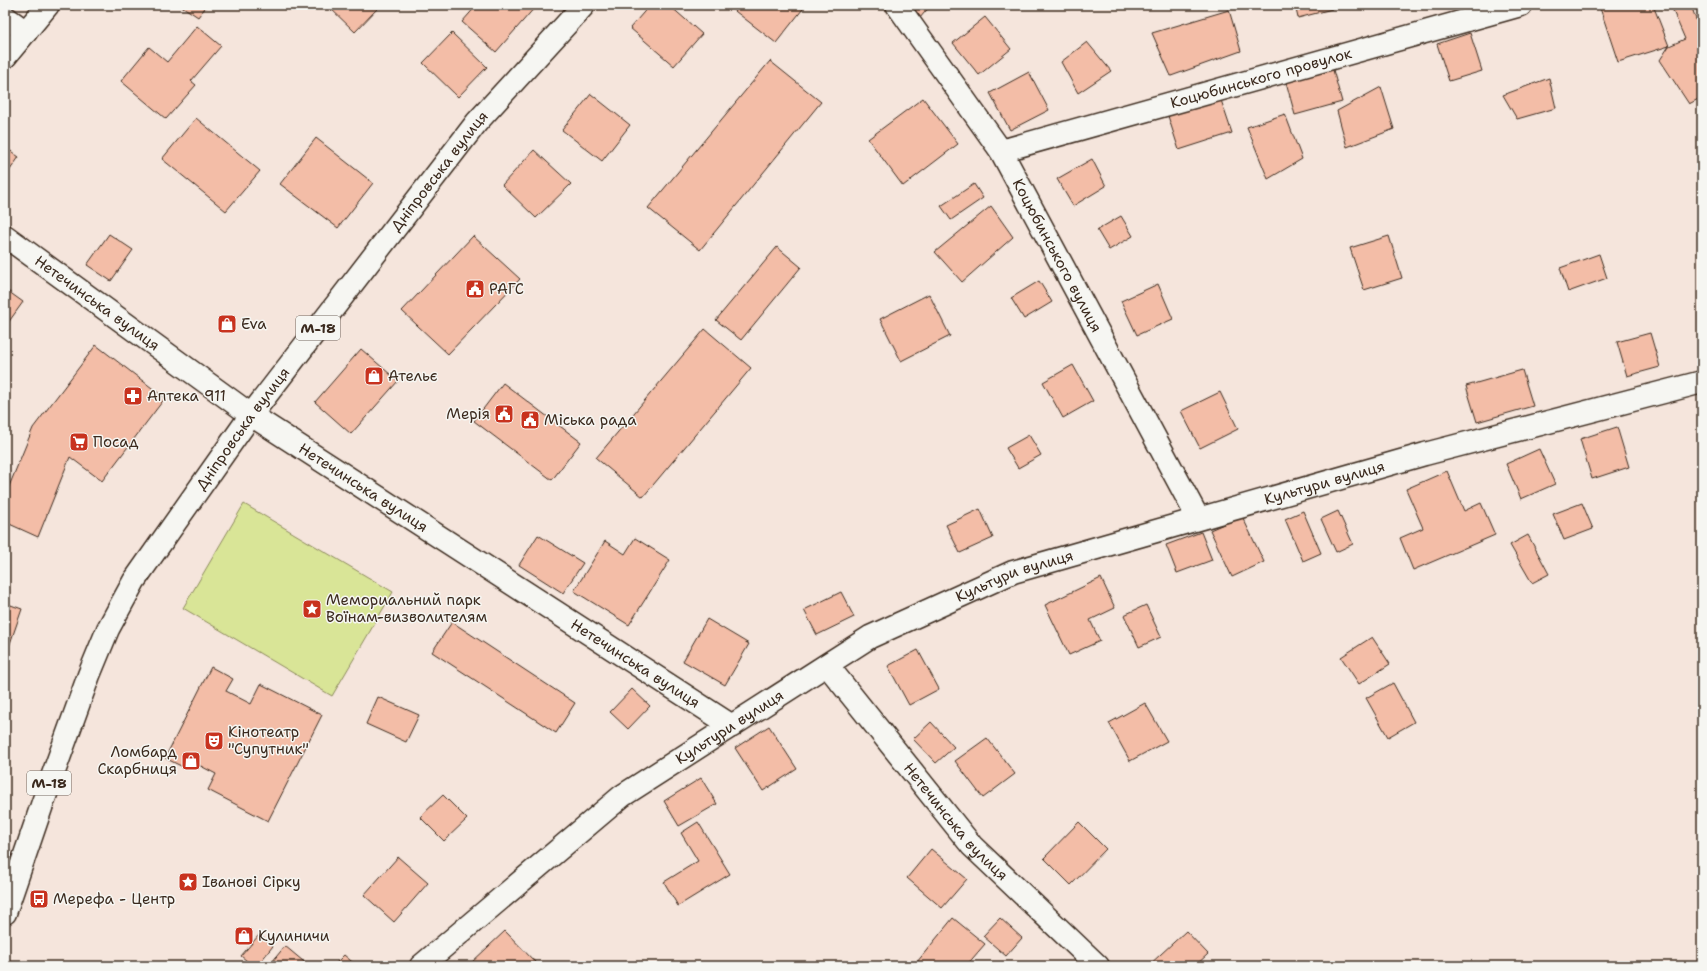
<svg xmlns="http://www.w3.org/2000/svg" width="1707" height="971" font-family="'Shantell Sans',sans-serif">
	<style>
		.green { fill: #d9e597; stroke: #8a885a }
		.building { fill: #f3bda7; stroke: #3b2a1e }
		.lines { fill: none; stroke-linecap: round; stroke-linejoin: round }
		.street-casing { stroke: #3b2a1e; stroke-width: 25 }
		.secondary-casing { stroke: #3b2a1e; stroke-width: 25 }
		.highway-casing { stroke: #3b2a1e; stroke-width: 25 }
		.street { stroke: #f6f6f2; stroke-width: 22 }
		.secondary { stroke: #f6f6f2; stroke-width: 22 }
		.highway { stroke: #f6f6f2; stroke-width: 22 }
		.labels { text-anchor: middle; stroke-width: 3; stroke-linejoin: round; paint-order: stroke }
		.shield { fill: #f6f6f2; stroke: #73675e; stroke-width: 1 }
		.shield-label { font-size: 14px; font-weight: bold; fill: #3b2a1e }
		.street-label { font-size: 15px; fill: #3b2a1e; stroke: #f6f6f2 }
		.poi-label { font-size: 15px; fill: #3b2a1e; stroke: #f6f6f2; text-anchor: start }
	</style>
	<rect width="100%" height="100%" fill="#f5e5dc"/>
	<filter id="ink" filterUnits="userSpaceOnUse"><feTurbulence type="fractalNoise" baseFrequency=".025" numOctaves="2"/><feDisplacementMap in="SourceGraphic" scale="8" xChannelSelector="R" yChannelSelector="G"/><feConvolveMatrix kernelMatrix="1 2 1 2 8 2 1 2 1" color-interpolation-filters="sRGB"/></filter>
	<g filter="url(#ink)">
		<polygon class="green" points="244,504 393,592 332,696 183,608"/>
		<g class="building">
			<polygon points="180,5 207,5 198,17"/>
			<polygon points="327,5 373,5 377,9 355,32"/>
			<polygon points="477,5 534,5 536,6 496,52 462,22"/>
			<polygon points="650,5 669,5 702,34 674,66 630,28"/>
			<polygon points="734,5 806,5 776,43 731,8"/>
			<polygon points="909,5 931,5 919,19"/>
			<polygon points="1295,5 1331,5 1332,9 1298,18"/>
			<polygon points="1612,5 1653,5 1669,46 1618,62 1600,8"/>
			<polygon points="1687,5 1691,5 1702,37 1702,97 1689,104 1660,60 1669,46 1685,39 1673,11"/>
			<polygon points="1229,10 1241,51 1171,76 1152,33"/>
			<polygon points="985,17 1011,49 979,75 953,43"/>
			<polygon points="197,26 221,46 191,81 196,85 166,119 121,81 149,47 167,62"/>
			<polygon points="452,33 487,67 458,97 423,63"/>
			<polygon points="1470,33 1482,71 1449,81 1437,44"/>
			<polygon points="1087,42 1111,71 1078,93 1061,62"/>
			<polygon points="770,61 821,102 700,250 648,208"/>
			<polygon points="1333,70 1342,102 1295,115 1286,82"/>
			<polygon points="1029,72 1049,110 1010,130 990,93"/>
			<polygon points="1549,78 1556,108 1517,119 1503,95"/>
			<polygon points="1381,87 1394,129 1347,147 1337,111"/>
			<polygon points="591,94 630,125 602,161 562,130"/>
			<polygon points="923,98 958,144 903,186 868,139"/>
			<polygon points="1221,100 1232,133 1179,150 1168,116"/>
			<polygon points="1285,114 1302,159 1268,179 1247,127"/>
			<polygon points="196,118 260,171 226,211 162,159"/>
			<polygon points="316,138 373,183 338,228 280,184"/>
			<polygon points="5,147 19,157 5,177"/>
			<polygon points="534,150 571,184 536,218 502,185"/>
			<polygon points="1092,159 1106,186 1073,206 1057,179"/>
			<polygon points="974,184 983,198 951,220 941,206"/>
			<polygon points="991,206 1013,237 962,282 935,252"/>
			<polygon points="1121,216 1133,236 1109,250 1097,230"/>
			<polygon points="109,234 133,250 111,281 87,265"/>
			<polygon points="473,236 520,279 448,354 402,311"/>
			<polygon points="1389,236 1402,278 1364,290 1350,248"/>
			<polygon points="777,247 801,267 741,340 716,320"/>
			<polygon points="1599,254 1607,278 1568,292 1560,268"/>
			<polygon points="1039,281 1052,302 1024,319 1011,298"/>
			<polygon points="1158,284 1173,319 1137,335 1121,301"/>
			<polygon points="5,289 23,302 5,327"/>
			<polygon points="929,294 950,336 901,361 880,319"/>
			<polygon points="705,329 751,368 643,497 596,458"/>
			<polygon points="1650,333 1660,367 1627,376 1617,342"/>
			<polygon points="96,345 165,398 102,481 70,457 38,537 5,522 5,496 33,428"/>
			<polygon points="361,349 398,381 351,434 315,402"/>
			<polygon points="1073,365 1093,401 1063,418 1043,382"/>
			<polygon points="1522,370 1533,406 1477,422 1466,386"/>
			<polygon points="503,383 581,442 552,480 474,421"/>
			<polygon points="1220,392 1238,429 1200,448 1181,411"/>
			<polygon points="1617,427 1629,467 1592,479 1580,439"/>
			<polygon points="1029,435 1041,455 1018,468 1006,448"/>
			<polygon points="1539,449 1555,484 1521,499 1506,464"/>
			<polygon points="1447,471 1464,511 1481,503 1495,535 1413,570 1400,538 1423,528 1406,489"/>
			<polygon points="1582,503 1593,529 1564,540 1553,514"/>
			<polygon points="980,509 993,538 960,553 946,525"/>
			<polygon points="1303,511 1321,553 1303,561 1285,519"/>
			<polygon points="1338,511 1353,544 1336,552 1321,519"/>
			<polygon points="1242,516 1264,562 1232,577 1210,530"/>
			<polygon points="1201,532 1212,560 1177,573 1166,545"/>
			<polygon points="538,535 583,563 563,593 519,565"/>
			<polygon points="1528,535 1549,574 1532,583 1510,545"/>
			<polygon points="635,538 670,560 629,625 574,591 605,541 625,554"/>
			<polygon points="1101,578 1115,608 1090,620 1100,641 1069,655 1045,605"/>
			<polygon points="841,592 854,617 817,635 804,610"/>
			<polygon points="5,603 22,609 5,658"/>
			<polygon points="1146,605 1161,637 1139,647 1124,615"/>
			<polygon points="707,619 749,644 725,685 683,661"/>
			<polygon points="452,622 575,703 556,733 432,652"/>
			<polygon points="1372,637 1390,664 1359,684 1341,657"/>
			<polygon points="918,650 939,689 909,705 888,666"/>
			<polygon points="211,667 233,679 226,691 251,704 261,684 322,715 268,821 208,790 216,774 191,761 187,769 165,758"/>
			<polygon points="1393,683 1414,722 1388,737 1366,698"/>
			<polygon points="632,689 650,706 628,729 610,712"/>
			<polygon points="378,697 419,715 406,742 366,724"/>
			<polygon points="1145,703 1167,741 1130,761 1109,723"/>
			<polygon points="5,714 9,715 5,729"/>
			<polygon points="931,722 954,747 936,763 913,739"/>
			<polygon points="769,726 797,769 763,791 735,748"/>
			<polygon points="987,738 1015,774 983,798 955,761"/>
			<polygon points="701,778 717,804 679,826 664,801"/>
			<polygon points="443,795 467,819 444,841 420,817"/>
			<polygon points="698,822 730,874 678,906 664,882 698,861 681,833"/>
			<polygon points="1079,822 1106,849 1071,885 1044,858"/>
			<polygon points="931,849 967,879 942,908 907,878"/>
			<polygon points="398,857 428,883 394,922 364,895"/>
			<polygon points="953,918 985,944 966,966 922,966 917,962"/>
			<polygon points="1000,918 1022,938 1006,956 983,936"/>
			<polygon points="505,931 537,964 535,966 474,966 471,963"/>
			<polygon points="1186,931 1208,954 1195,966 1148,966"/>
			<polygon points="259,935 273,946 257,966 253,966 241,956"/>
			<polygon points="285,946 309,966 277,966 272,962"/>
			<polygon points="344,955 357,966 333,966"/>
		</g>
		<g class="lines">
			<g class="street-casing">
				<g id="street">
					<path id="s1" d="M897,5L1001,151L1198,518"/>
					<polyline points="5,17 26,32"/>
					<path id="s2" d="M1001,151L1521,5"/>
					<path id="s3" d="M5,236L251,415L732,726"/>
					<path id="s4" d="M827,665L972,846L1098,966"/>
					<path id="s5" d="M421,966L622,796L870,637L1013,572L1425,454L1702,382"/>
				</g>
			</g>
			<g class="secondary-casing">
				<polyline id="secondary" points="5,57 48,5"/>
			</g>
			<g class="highway-casing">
				<g id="highway">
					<path id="s6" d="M5,913L43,802L89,675L108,629L134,581L251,415L477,122L584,5"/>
				</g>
			</g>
			<use href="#street" class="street"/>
			<use href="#secondary" class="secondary"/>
			<use href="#highway" class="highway"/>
		</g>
	</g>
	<defs>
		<g id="civic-square" transform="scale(1)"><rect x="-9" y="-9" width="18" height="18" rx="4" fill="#c8321e" stroke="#f6f6f2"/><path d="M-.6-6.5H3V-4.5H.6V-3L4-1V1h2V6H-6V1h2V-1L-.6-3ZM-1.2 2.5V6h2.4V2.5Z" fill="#fff"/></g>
		<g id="shop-square" transform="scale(1)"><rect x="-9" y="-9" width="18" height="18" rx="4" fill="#c8321e" stroke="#f6f6f2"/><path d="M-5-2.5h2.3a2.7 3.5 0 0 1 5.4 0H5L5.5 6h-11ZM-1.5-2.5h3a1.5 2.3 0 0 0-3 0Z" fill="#fff"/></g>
		<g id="pharmacy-square" transform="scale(1)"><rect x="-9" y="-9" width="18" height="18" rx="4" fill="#c8321e" stroke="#f6f6f2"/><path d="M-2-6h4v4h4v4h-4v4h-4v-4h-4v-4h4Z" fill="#fff"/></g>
		<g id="supermarket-square" transform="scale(1)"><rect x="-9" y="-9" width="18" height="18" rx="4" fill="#c8321e" stroke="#f6f6f2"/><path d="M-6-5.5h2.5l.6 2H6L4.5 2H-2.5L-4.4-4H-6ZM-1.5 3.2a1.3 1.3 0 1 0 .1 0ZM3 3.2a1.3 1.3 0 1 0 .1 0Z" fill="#fff"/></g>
		<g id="sight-square" transform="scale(1)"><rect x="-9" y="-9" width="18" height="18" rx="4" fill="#c8321e" stroke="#f6f6f2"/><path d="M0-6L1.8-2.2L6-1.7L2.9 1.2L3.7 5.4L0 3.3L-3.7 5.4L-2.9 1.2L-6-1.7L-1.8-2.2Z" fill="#fff"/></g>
		<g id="theatre-square" transform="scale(1)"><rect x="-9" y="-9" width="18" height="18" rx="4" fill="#c8321e" stroke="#f6f6f2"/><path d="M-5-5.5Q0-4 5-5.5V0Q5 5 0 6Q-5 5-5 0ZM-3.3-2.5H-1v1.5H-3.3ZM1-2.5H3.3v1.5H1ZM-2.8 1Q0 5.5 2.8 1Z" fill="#fff"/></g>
		<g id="bus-square" transform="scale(1)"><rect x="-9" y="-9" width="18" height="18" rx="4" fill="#c8321e" stroke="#f6f6f2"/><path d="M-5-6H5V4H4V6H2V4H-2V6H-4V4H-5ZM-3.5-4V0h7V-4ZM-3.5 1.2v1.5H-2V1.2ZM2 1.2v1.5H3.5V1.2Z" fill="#fff"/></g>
	</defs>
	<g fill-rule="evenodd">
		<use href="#civic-square" x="475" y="289"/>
		<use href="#shop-square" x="227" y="324"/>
		<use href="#shop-square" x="374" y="376"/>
		<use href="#pharmacy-square" x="133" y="396"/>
		<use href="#civic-square" x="504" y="414"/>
		<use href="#civic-square" x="530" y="420"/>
		<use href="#supermarket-square" x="79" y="442"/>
		<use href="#sight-square" x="312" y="609"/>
		<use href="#theatre-square" x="214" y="741"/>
		<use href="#shop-square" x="191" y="761"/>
		<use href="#sight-square" x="188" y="882"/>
		<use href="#bus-square" x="39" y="899"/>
		<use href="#shop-square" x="244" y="936"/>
	</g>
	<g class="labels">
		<g class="shield">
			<rect x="296" y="316" width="44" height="24" rx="3"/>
			<rect x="27" y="771" width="44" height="24" rx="3"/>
		</g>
		<g class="shield-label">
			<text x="318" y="333">М-18</text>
			<text x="49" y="788">М-18</text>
		</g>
		<g class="street-label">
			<text dy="5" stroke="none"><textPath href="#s2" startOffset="270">Коцюбинського провулок</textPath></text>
			<text dy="5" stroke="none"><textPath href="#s6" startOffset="868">Дніпровська вулиця</textPath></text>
			<text dy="5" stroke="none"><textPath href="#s1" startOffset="298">Коцюбинського вулиця</textPath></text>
			<text dy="5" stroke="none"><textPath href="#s3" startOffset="114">Нетечинська вулиця</textPath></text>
			<text dy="5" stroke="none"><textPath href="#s6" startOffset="544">Дніпровська вулиця</textPath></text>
			<text dy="5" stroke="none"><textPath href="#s5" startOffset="1039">Культури вулиця</textPath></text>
			<text dy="5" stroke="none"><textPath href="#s3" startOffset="438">Нетечинська вулиця</textPath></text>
			<text dy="5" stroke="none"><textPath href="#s5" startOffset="715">Культури вулиця</textPath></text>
			<text dy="5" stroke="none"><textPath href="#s3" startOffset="762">Нетечинська вулиця</textPath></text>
			<text dy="5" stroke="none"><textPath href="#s5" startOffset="391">Культури вулиця</textPath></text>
			<text dy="5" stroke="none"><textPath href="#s4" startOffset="203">Нетечинська вулиця</textPath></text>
		</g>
		<g class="poi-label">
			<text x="489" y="294">РАГС</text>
			<text x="241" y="329">Eva</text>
			<text x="388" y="381">Ательє</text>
			<text x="147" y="401">Аптека 911</text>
			<text x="490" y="419" text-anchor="end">Мерія</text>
			<text x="544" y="425">Міська рада</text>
			<text x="93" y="447">Посад</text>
			<text x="326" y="605">Мемориальний парк<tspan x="326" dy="17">Воїнам-визволителям</tspan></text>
			<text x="228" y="737">Кінотеатр<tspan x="228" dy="17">"Супутник"</tspan></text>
			<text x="177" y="757" text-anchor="end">Ломбард<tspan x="177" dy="17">Скарбниця</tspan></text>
			<text x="202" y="887">Іванові Сірку</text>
			<text x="53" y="904">Мерефа - Центр</text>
			<text x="258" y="941">Кулиничи</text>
		</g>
	</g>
	<rect width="1707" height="971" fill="none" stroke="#f6f6f2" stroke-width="20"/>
	<rect x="10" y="10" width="1687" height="951" fill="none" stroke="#3b2a1e" stroke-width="1.5" filter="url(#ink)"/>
</svg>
